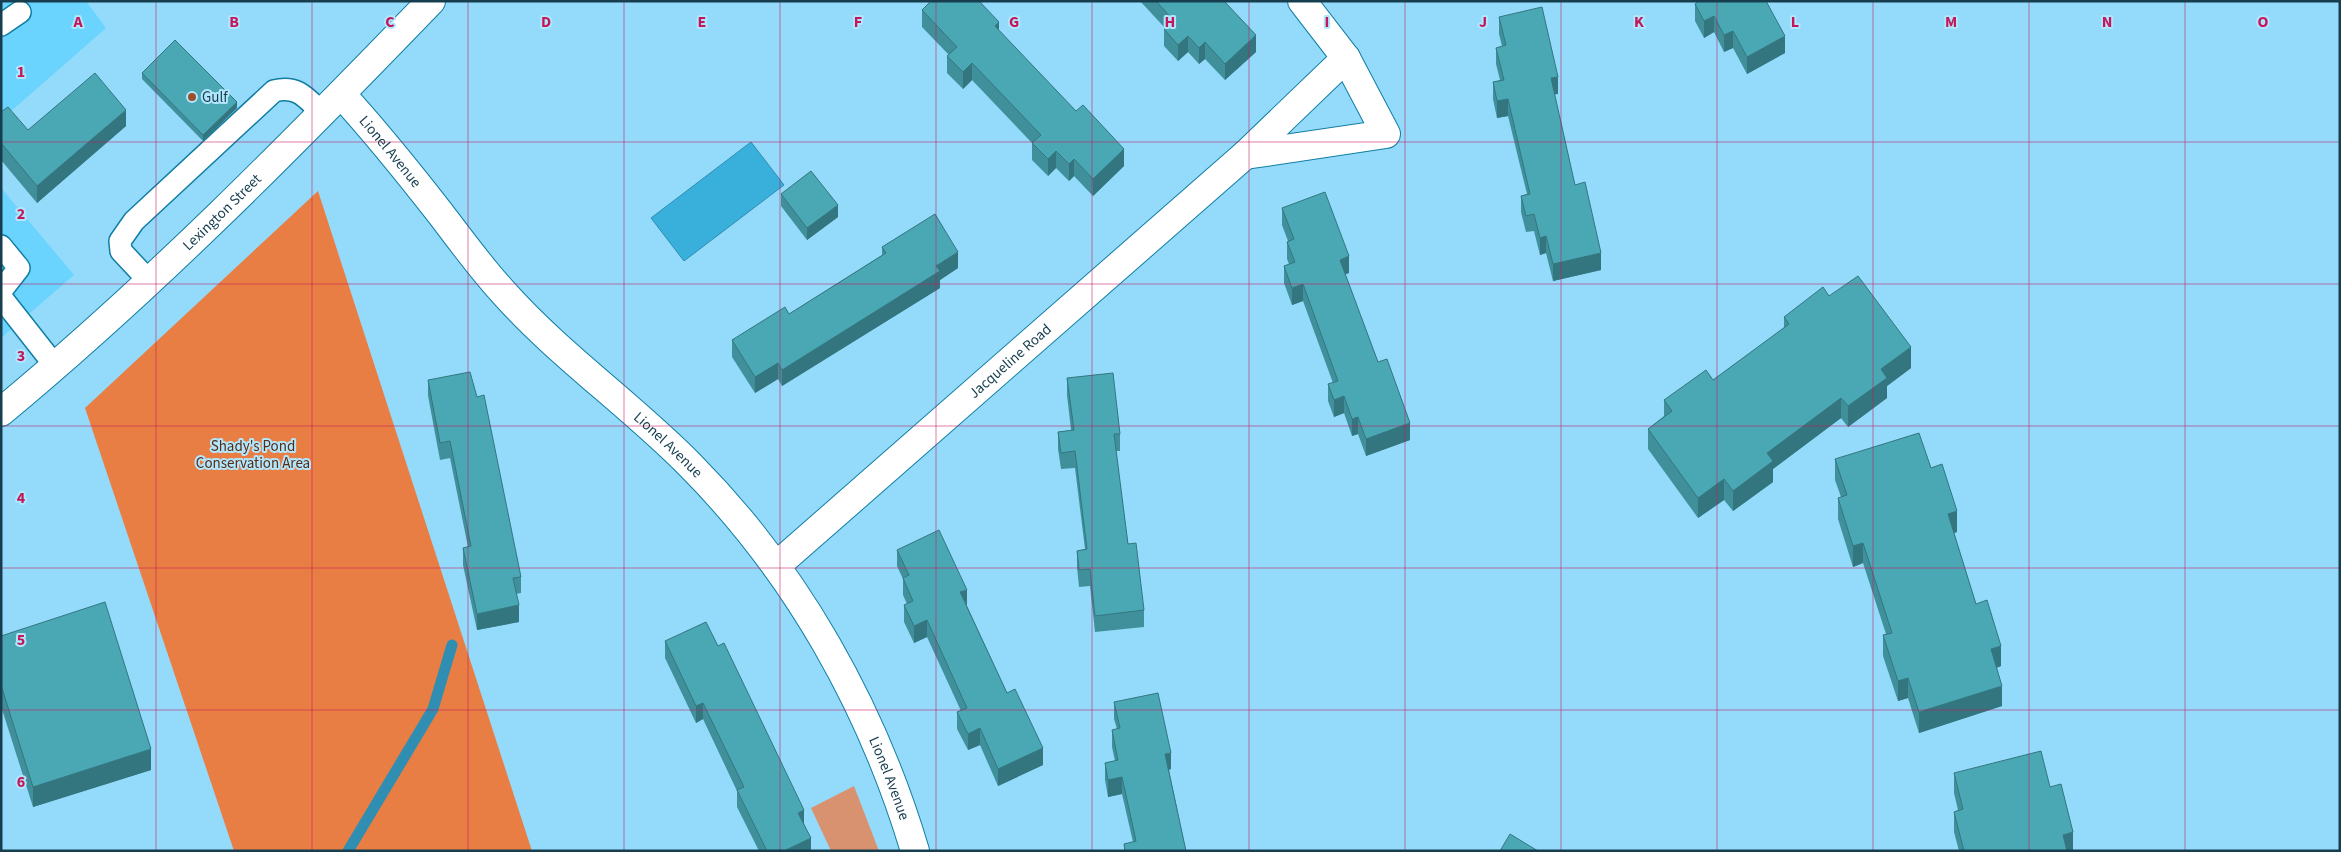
<svg xmlns="http://www.w3.org/2000/svg" width="2341" height="852" font-family="'Source Sans 3',sans-serif">
	<style>
		.built { fill: #6ad3fe }
		.green { fill: #d9926f }
		.forest { fill: #e97e44 }
		.water { fill: #39b0dc; stroke: #2f8eb1 }
		.lines { fill: none; stroke-linecap: round; stroke-linejoin: round }
		.stream { stroke: #2f8eb1; stroke-width: 11 }
		.lane-casing { stroke: #107ea2; stroke-width: 24 }
		.street-casing { stroke: #107ea2; stroke-width: 30 }
		.primary-casing { stroke: #107ea2; stroke-width: 30 }
		.lane { stroke: #fff; stroke-width: 21 }
		.street { stroke: #fff; stroke-width: 28 }
		.primary { stroke: #fff; stroke-width: 28 }
		.wall { fill: #40909c }
		.shaded-wall { fill: #34767f }
		.building { fill: #4aa8b5; stroke: #34767f }
		.grid { fill: none; stroke: #c2185b; stroke-width: 1; stroke-opacity: 0.55 }
		.poi-dot { fill: #98512a; stroke: #b2e6fd; stroke-width: 2 }
		.labels { text-anchor: middle; stroke-width: 4; stroke-linejoin: round; paint-order: stroke }
		.poi-label { font-size: 15px; fill: #173e4e; stroke: #b2e6fd; text-anchor: start }
		.street-label { font-size: 15px; fill: #173e4e; stroke: #b2e6fd }
		.park-label { font-size: 15px; fill: #572c15; stroke: #b2e6fd }
		.grid-label { font-size: 16px; text-anchor: middle; font-weight: bold; fill: #c2185b; stroke: #b2e6fd; stroke-width: 4; stroke-linejoin: round; paint-order: stroke }
	</style>
	<rect width="100%" height="100%" fill="#94dbfb"/>
	<g class="built">
		<polygon points="1,1 86,1 106,28 1,120"/>
		<polygon points="1,188 74,275 1,338"/>
	</g>
	<polygon class="green" points="854,786 879,851 831,851 811,808"/>
	<polygon class="forest" points="318,191 532,851 234,851 85,408"/>
	<polygon class="water" points="751,142 784,185 684,261 651,218"/>
	<g class="lines">
		<polyline class="stream" points="348,851 433,709 452,645"/>
		<g class="lane-casing">
			<g id="lane">
				<polyline points="1,25 20,12"/>
				<polyline points="1,246 19,268 1,291"/>
				<path d="M150,282L121,251L120,241L134,221L274,91C298,85 306,98 322,113"/>
				<polyline points="1,297 56,367"/>
			</g>
		</g>
		<g class="street-casing">
			<g id="street">
				<path id="s1" d="M341,94C376,132 408,172 440,213C460,239 480,267 503,292C560,356 631,405 691,466C797,573 872,707 915,851"/>
				<polyline points="1245,155 1386,134 1346,58 1302,1"/>
				<path id="s2" d="M776,566L1245,155L1346,58"/>
			</g>
		</g>
		<g class="primary-casing">
			<g id="primary">
				<path id="s3" d="M1,412C154,285 293,144 431,1"/>
			</g>
		</g>
		<use href="#lane" class="lane"/>
		<use href="#street" class="street"/>
		<use href="#primary" class="primary"/>
	</g>
	<g class="wall">
		<polygon points="1140,1 1224,1 1256,52 1225,80 1205,59 1199,64 1188,52 1178,61 1164,46 1164,29 1165,28"/>
		<polygon points="1695,4 1785,53 1747,74 1733,48 1724,52 1714,32 1704,38 1695,21"/>
		<polygon points="922,10 999,31 1124,166 1093,196 1074,176 1069,181 1056,168 1048,176 1032,160 1032,143 972,80 963,89 947,73 947,56 949,55 922,27"/>
		<polygon points="1499,17 1558,94 1554,94 1575,185 1601,270 1553,281 1546,253 1540,255 1534,231 1526,232 1521,212 1521,196 1527,194 1508,116 1497,118 1493,99 1493,82 1500,80 1496,64 1496,48 1502,46 1499,34"/>
		<polygon points="142,73 237,108 203,141 142,79"/>
		<polygon points="1,112 28,130 126,126 37,203 1,160"/>
		<polygon points="781,194 838,217 807,240 781,206"/>
		<polygon points="1282,208 1349,273 1345,274 1378,362 1410,440 1366,456 1358,434 1352,436 1344,413 1334,417 1328,401 1328,384 1333,383 1303,301 1292,305 1284,283 1284,266 1289,264 1287,259 1287,242 1288,241 1282,225"/>
		<polygon points="882,247 958,268 940,280 940,288 782,386 778,379 755,393 732,357 732,340 789,314 882,255"/>
		<polygon points="1829,296 1911,368 1887,386 1887,398 1848,427 1841,418 1773,469 1773,482 1733,511 1724,500 1698,518 1648,449 1648,429 1664,416 1664,400 1713,380 1784,328 1784,317"/>
		<polygon points="1067,378 1120,434 1120,451 1116,451 1128,544 1144,610 1144,627 1095,632 1090,586 1079,587 1077,567 1077,551 1085,549 1075,468 1061,469 1058,449 1058,432 1071,430 1067,395"/>
		<polygon points="428,380 521,577 521,593 516,594 519,622 477,630 463,565 463,548 468,547 450,458 440,460 428,396"/>
		<polygon points="1835,459 1931,468 1957,532 1954,533 1976,604 2001,666 1996,668 2002,706 1919,733 1908,698 1898,701 1883,656 1883,635 1886,634 1863,563 1853,567 1838,519 1838,498 1841,497 1835,480"/>
		<polygon points="897,550 967,606 1007,693 1043,765 998,786 980,745 968,750 957,729 957,712 961,711 927,637 914,643 904,622 904,605 907,604 903,595 903,579 897,566"/>
		<polygon points="1,636 151,770 33,807 1,706"/>
		<polygon points="665,641 804,824 811,851 759,851 737,807 737,791 703,719 696,723 665,658"/>
		<polygon points="1114,702 1171,769 1169,770 1186,851 1124,851 1124,844 1133,842 1122,794 1108,797 1105,780 1105,763 1115,761 1112,747 1112,730 1117,729 1114,719"/>
		<polygon points="1954,773 2050,787 2073,851 1959,851 1954,832 1954,812 1958,810 1954,793"/>
	</g>
	<g class="shaded-wall">
		<polygon points="1714,16 1714,32 1704,38 1704,21"/>
		<polygon points="999,22 999,39 995,26"/>
		<polygon points="1733,31 1733,48 1724,52 1724,35"/>
		<polygon points="1256,35 1256,52 1225,80 1225,64"/>
		<polygon points="1188,36 1188,52 1178,61 1178,45"/>
		<polygon points="1785,36 1785,53 1747,74 1747,57"/>
		<polygon points="1205,42 1205,59 1199,64 1199,48"/>
		<polygon points="972,63 972,80 963,89 963,72"/>
		<polygon points="1558,77 1558,94 1551,95 1551,78"/>
		<polygon points="1508,99 1508,116 1497,118 1497,101"/>
		<polygon points="237,102 237,108 203,141 203,135"/>
		<polygon points="126,110 126,126 37,203 37,186"/>
		<polygon points="1124,149 1124,166 1093,196 1093,179"/>
		<polygon points="1056,151 1056,168 1048,176 1048,159"/>
		<polygon points="1074,159 1074,176 1069,181 1069,164"/>
		<polygon points="838,205 838,217 807,240 807,228"/>
		<polygon points="1546,236 1546,253 1540,255 1540,238"/>
		<polygon points="958,252 958,268 940,280 940,288 782,386 782,370 936,266"/>
		<polygon points="1601,253 1601,270 1553,281 1553,264"/>
		<polygon points="1349,256 1349,273 1340,276 1340,260"/>
		<polygon points="1303,284 1303,301 1292,305 1292,288"/>
		<polygon points="1911,347 1911,368 1887,386 1887,398 1848,427 1848,406 1881,369"/>
		<polygon points="778,363 778,379 755,393 755,377"/>
		<polygon points="1344,396 1344,413 1334,417 1334,400"/>
		<polygon points="1841,398 1841,418 1773,469 1773,482 1733,511 1733,491 1767,453"/>
		<polygon points="1358,417 1358,434 1352,436 1352,419"/>
		<polygon points="1410,423 1410,440 1366,456 1366,439"/>
		<polygon points="1724,479 1724,500 1698,518 1698,498"/>
		<polygon points="1957,511 1957,532 1948,535 1948,514"/>
		<polygon points="1863,543 1863,563 1853,567 1853,546"/>
		<polygon points="967,590 967,606 960,592"/>
		<polygon points="519,605 519,622 477,630 477,614"/>
		<polygon points="927,620 927,637 914,643 914,626"/>
		<polygon points="2001,646 2001,666 1991,670 1991,649"/>
		<polygon points="1908,678 1908,698 1898,701 1898,681"/>
		<polygon points="2002,686 2002,706 1919,733 1919,712"/>
		<polygon points="703,703 703,719 696,723 696,706"/>
		<polygon points="980,728 980,745 968,750 968,734"/>
		<polygon points="1043,748 1043,765 998,786 998,769"/>
		<polygon points="151,749 151,770 33,807 33,787"/>
		<polygon points="1171,753 1171,769 1165,771 1165,754"/>
		<polygon points="1122,777 1122,794 1108,797 1108,780"/>
		<polygon points="804,810 804,827 798,813"/>
		<polygon points="2073,832 2073,851 2063,851 2063,835"/>
		<polygon points="811,838 811,851 784,851"/>
	</g>
	<g class="building">
		<polygon points="931,1 979,1 999,22 995,26 1076,111 1083,105 1124,149 1093,179 1074,159 1069,164 1056,151 1048,159 1032,143 1041,135 972,63 963,72 947,56 957,47 922,10"/>
		<polygon points="1156,1 1224,1 1256,35 1225,64 1205,42 1199,48 1188,36 1178,45 1164,29 1174,21"/>
		<polygon points="1699,1 1766,1 1785,36 1747,57 1733,31 1724,35 1714,16 1704,21 1695,4"/>
		<polygon points="1542,7 1558,77 1551,78 1575,185 1585,182 1601,253 1553,264 1546,236 1540,238 1534,214 1526,216 1521,196 1530,194 1508,99 1497,101 1493,82 1504,80 1496,48 1506,45 1499,17"/>
		<polygon points="175,40 237,102 203,135 142,73"/>
		<polygon points="95,73 126,110 37,186 1,143 1,112 8,107 28,130"/>
		<polygon points="811,171 838,205 807,228 781,194"/>
		<polygon points="1325,192 1349,256 1340,260 1378,362 1387,359 1410,423 1366,439 1358,417 1352,419 1344,396 1334,400 1328,384 1338,381 1303,284 1292,288 1284,266 1295,262 1287,242 1294,239 1282,208"/>
		<polygon points="935,214 958,252 936,266 940,271 782,370 778,363 755,377 732,340 785,307 789,314 886,253 882,247"/>
		<polygon points="1858,276 1911,347 1881,369 1887,378 1848,406 1841,398 1767,453 1773,461 1733,491 1724,479 1698,498 1648,429 1672,411 1664,400 1706,370 1713,380 1789,324 1784,317 1823,287 1829,296"/>
		<polygon points="470,372 477,397 484,395 521,577 513,578 519,605 477,614 463,548 471,546 450,441 440,443 428,380"/>
		<polygon points="1113,373 1120,434 1114,434 1128,544 1136,543 1144,610 1095,616 1090,569 1079,570 1077,551 1087,549 1075,451 1061,453 1058,432 1074,430 1067,378"/>
		<polygon points="1919,433 1931,468 1942,464 1957,511 1948,514 1976,604 1987,600 2001,646 1991,649 2002,686 1919,712 1908,678 1898,681 1883,635 1892,633 1863,543 1853,546 1838,498 1847,495 1835,459"/>
		<polygon points="939,530 967,590 960,592 1007,693 1015,689 1043,748 998,769 980,728 968,734 957,712 967,708 927,620 914,626 904,605 913,601 903,578 909,575 897,550"/>
		<polygon points="105,602 151,749 33,787 1,685 1,636"/>
		<polygon points="706,622 718,646 724,643 804,810 798,813 811,838 784,851 767,851 737,790 744,787 703,703 696,706 665,641"/>
		<polygon points="1158,693 1171,753 1165,754 1186,851 1125,851 1124,844 1136,841 1122,777 1108,780 1105,763 1118,760 1112,730 1120,728 1114,702"/>
		<polygon points="2041,751 2050,787 2061,784 2073,832 2063,835 2067,851 1964,851 1954,812 1963,809 1954,773"/>
		<polygon points="1510,834 1538,851 1500,851"/>
	</g>
	<path class="grid" d="M156,1V851M312,1V851M468,1V851M624,1V851M780,1V851M936,1V851M1092,1V851M1249,1V851M1405,1V851M1561,1V851M1717,1V851M1873,1V851M2029,1V851M2185,1V851M1,142H2340M1,284H2340M1,426H2340M1,568H2340M1,710H2340"/>
	<circle class="poi-dot" cx="192" cy="97" r="5"/>
	<g class="labels">
		<g class="poi-label">
			<text x="202" y="102">Gulf</text>
		</g>
		<g class="street-label">
			<text dy="5" stroke="none"><textPath href="#s1" startOffset="76">Lionel Avenue</textPath></text>
			<text dy="5" stroke="none"><textPath href="#s3" startOffset="298">Lexington Street</textPath></text>
			<text dy="5" stroke="none"><textPath href="#s2" startOffset="311">Jacqueline Road</textPath></text>
			<text dy="5" stroke="none"><textPath href="#s1" startOffset="481">Lionel Avenue</textPath></text>
			<text dy="5" stroke="none"><textPath href="#s1" startOffset="885">Lionel Avenue</textPath></text>
		</g>
		<g class="park-label">
			<text x="253" y="451">Shady's Pond<tspan x="253" dy="17">Conservation Area</tspan></text>
		</g>
	</g>
	<g class="grid-label">
		<text x="78" y="27">A</text>
		<text x="234" y="27">B</text>
		<text x="390" y="27">C</text>
		<text x="546" y="27">D</text>
		<text x="702" y="27">E</text>
		<text x="858" y="27">F</text>
		<text x="1014" y="27">G</text>
		<text x="1170" y="27">H</text>
		<text x="1327" y="27">I</text>
		<text x="1483" y="27">J</text>
		<text x="1639" y="27">K</text>
		<text x="1795" y="27">L</text>
		<text x="1951" y="27">M</text>
		<text x="2107" y="27">N</text>
		<text x="2263" y="27">O</text>
		<text x="21" y="77">1</text>
		<text x="21" y="219">2</text>
		<text x="21" y="361">3</text>
		<text x="21" y="503">4</text>
		<text x="21" y="645">5</text>
		<text x="21" y="787">6</text>
	</g>
	<rect width="2341" height="852" fill="none" stroke="#173e4e" stroke-width="5"/>
</svg>
